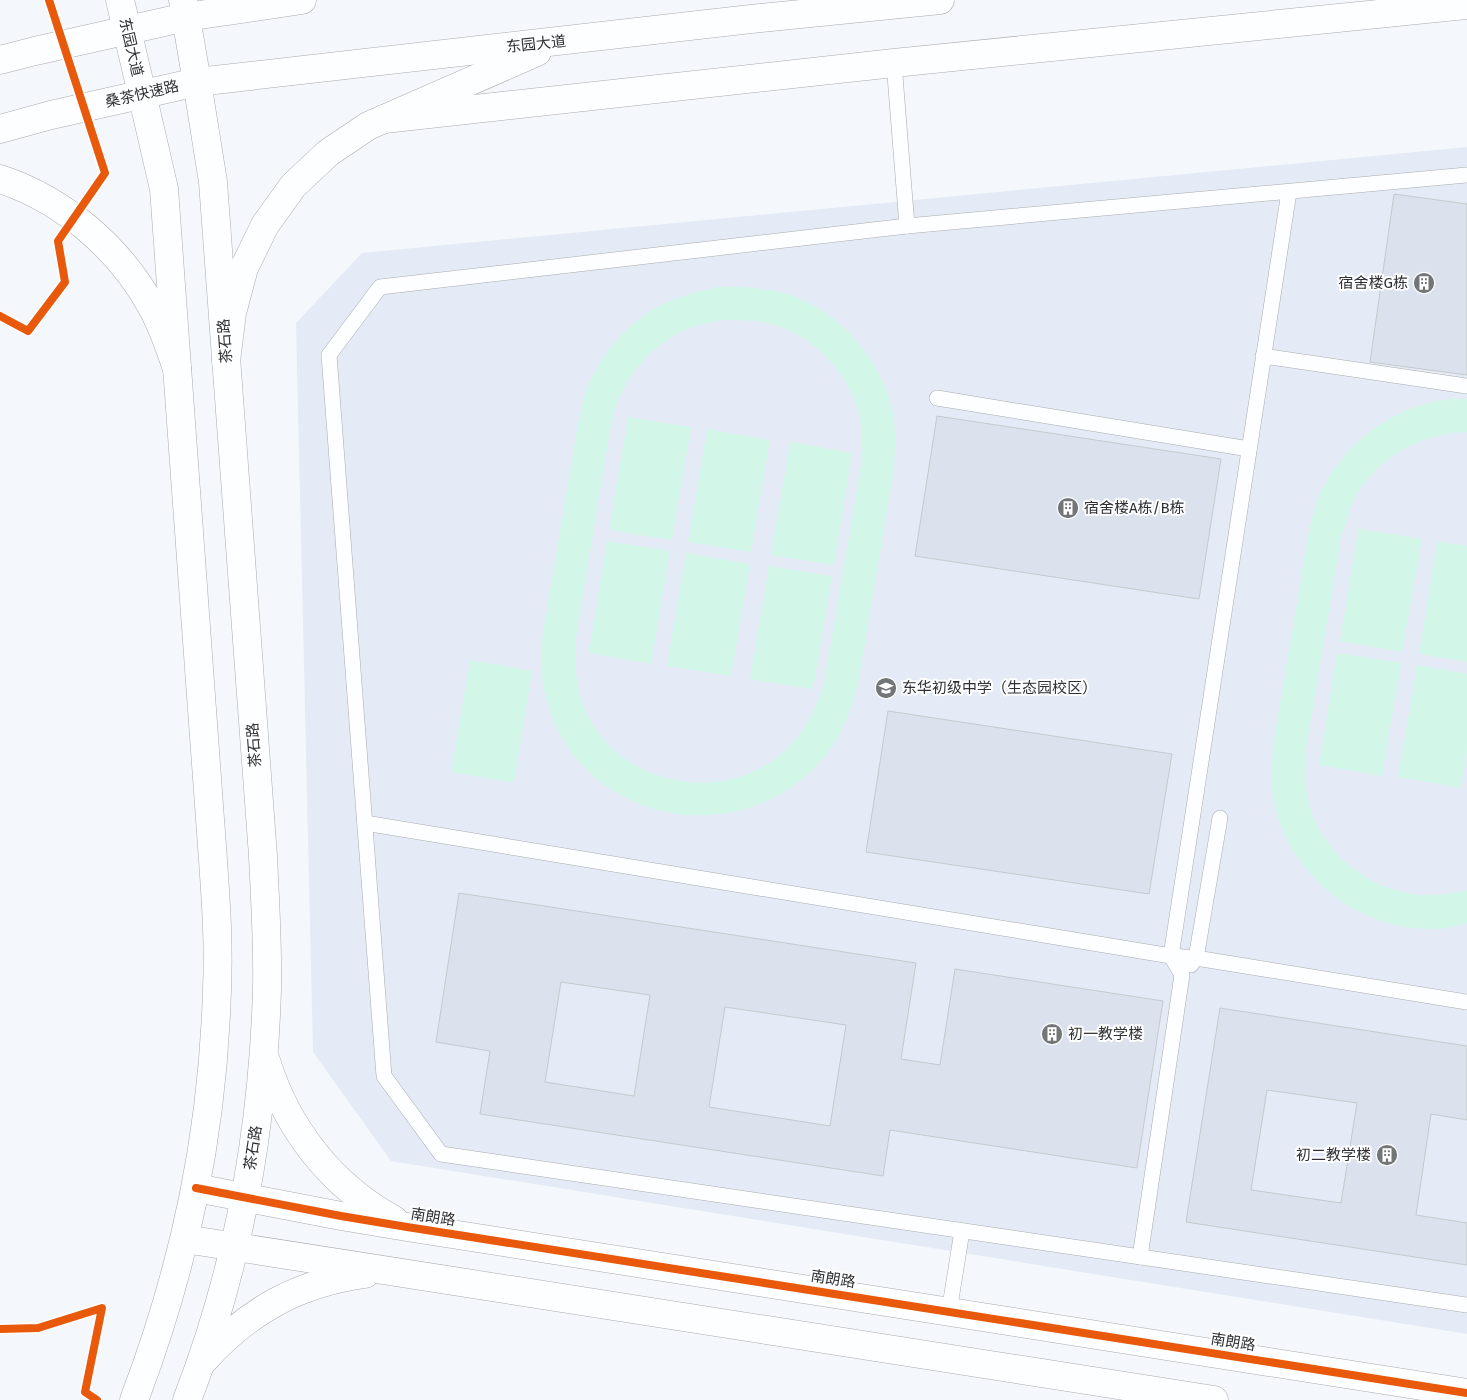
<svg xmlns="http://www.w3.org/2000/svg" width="1467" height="1400" font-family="'Fira Sans','Noto Sans SC',sans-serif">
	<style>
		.built { fill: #e4ebf6 }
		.green { fill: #d2f7e9; fill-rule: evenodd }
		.building { fill: #dbe2ed; stroke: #c6c9cd; fill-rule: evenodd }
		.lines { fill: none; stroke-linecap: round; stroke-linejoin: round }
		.lane-casing { stroke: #a9abae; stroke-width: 16 }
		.secondary-casing { stroke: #a9abae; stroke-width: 29 }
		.primary-casing { stroke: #a9abae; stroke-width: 29 }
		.highway-casing { stroke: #a9abae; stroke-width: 29 }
		.lane { stroke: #fdfeff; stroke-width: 15 }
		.secondary { stroke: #fdfeff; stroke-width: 28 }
		.primary { stroke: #fdfeff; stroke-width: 28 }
		.highway { stroke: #fdfeff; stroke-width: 28 }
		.cycleway-casing { stroke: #fff; stroke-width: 11 }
		.cycleway { stroke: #e8590c; stroke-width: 8 }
		.labels { text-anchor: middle; stroke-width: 4; stroke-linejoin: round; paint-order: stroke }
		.street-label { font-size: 15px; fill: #2e3033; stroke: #fff }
		.poi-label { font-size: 15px; fill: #2e3033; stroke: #fff; text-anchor: start }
	</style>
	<rect width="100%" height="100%" fill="#f4f7fc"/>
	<polygon class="built" points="1467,147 1467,1334 391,1161 313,1052 296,323 362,253"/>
	<g class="green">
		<path d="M718,287C738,287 756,287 775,291C833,303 881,355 893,413C896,431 895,450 894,469L858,684C850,713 841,739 820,762C733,858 571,819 544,690C540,671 541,652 543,633L579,418C581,410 583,401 586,392C598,356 628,321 663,304C681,296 699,291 718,287ZM722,320C738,320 753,320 768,323C814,335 850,373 860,419C863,435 862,450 861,465L825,678C819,700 811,721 796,739C739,810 615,791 583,705C575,682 574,660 576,637L611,425C613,418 615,410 617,403C631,366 662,336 699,325C707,323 715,322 722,320Z"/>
		<path d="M1449,399H1467V432C1423,433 1380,455 1357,494C1350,507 1346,522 1341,537L1306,749C1305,764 1304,779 1307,794C1316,849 1367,891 1422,895C1437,896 1452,893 1467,890V923C1461,925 1454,927 1448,928C1367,937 1292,881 1274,803C1270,784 1272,765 1273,745L1309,531C1311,522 1313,513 1316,504C1332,458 1373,421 1418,406C1428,402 1439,401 1449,399Z"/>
		<polygon points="628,417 691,427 672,540 609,530"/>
		<polygon points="707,429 770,440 751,552 688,542"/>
		<polygon points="790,442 852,453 834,565 771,555"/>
		<polygon points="1358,529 1422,539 1402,652 1340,641"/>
		<polygon points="607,541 670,551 651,664 589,653"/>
		<polygon points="1437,542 1467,546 1467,662 1419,654"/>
		<polygon points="686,553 750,564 731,676 667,666"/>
		<polygon points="769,566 832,576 813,689 750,679"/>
		<polygon points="1337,653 1401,663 1382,776 1319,765"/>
		<polygon points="470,660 532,671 514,783 451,772"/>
		<polygon points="1417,665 1467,674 1467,751 1461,788 1398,777"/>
	</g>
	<g class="building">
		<polygon points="1394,194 1467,204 1467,375 1370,362"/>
		<polygon points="937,416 1221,459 1199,599 915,556"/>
		<polygon points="888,711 1172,754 1149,894 866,852"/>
		<path d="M459,893L916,963L901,1059L940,1065L955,969L1163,1001L1137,1168L890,1130L883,1176L480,1114L490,1051L436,1042ZM561,982L650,995L634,1096L545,1082ZM725,1007L846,1025L830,1126L709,1107Z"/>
		<path d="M1220,1008L1467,1046V1120L1431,1114L1416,1215L1467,1223V1265L1186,1222ZM1267,1090L1357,1103L1341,1203L1251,1190Z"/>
	</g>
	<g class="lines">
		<g class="lane-casing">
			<g id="lane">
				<polyline points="894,63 907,226"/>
				<polyline points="1467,175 907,226 380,287 329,355 384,1076 441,1154 1467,1305"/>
				<polyline points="1263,356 1467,386"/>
				<polyline points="937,398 1249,449"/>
				<polyline points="365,823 1171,956 1196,958 1467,1002"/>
				<polyline points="1191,965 1196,958 1220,818"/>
				<polyline points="1140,1257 1182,975 1171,956 1289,192"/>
				<polyline points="949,1312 962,1231"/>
			</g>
		</g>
		<g class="secondary-casing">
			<g id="secondary">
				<path d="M266,1061C287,1129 332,1186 394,1220"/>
				<polyline points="196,1188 341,1216 407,1227 1467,1393"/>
				<polyline points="185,1239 1214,1400"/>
				<path d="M204,1360C249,1310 299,1283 365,1274"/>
				<path d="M134,1400C185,1266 213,1133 217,989C219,946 216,903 213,860L164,189L142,94"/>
				<path d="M187,1400C238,1269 263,1129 267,989C268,945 265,900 263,856L213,182L197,82"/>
			</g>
		</g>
		<g class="primary-casing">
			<g id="primary">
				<polyline points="120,0 142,94"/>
				<polyline points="183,0 197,82 751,19 940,0"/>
				<polyline points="186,17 302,0"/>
				<polyline points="384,119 894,63 1467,5"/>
				<polyline points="226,361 232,313 244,268 265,225 293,186 328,153 368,126 537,52"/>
			</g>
		</g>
		<g class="highway-casing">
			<g id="highway">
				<polyline points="0,60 35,51 186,17"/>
				<polyline points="0,129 51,115 197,82"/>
				<path d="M0,179C64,200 121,249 153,309C163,328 170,348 177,369"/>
			</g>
		</g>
		<use href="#lane" class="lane"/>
		<use href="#secondary" class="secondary"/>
		<use href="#primary" class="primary"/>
		<use href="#highway" class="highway"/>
		<g class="cycleway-casing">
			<g id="cycleway">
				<polyline points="0,316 28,331 65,282 58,241 105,173 49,0"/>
				<polyline points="196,1188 341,1216 407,1227 1467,1393"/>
				<polyline points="0,1329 38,1328 102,1308 85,1392 97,1400"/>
			</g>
		</g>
		<use href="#cycleway" class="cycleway"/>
	</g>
	<defs>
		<g id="building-disc" transform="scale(1.125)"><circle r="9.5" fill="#737679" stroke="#fff"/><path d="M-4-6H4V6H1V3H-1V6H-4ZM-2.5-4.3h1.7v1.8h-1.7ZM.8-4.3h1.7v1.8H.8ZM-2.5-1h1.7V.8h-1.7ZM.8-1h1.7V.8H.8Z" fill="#fff"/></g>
		<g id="school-disc" transform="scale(1.125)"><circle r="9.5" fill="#737679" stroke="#fff"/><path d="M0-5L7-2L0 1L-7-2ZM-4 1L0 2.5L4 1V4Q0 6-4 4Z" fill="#fff"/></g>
	</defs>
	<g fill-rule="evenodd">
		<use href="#building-disc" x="1424" y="283"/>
		<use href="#building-disc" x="1068" y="508"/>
		<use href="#school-disc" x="886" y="688"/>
		<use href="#building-disc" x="1052" y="1034"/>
		<use href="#building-disc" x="1387" y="1155"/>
	</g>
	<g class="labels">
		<g class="street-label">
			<text transform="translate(536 44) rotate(-6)" y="5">东园大道</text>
			<text transform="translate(131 47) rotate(77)" y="5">东园大道</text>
			<text transform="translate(142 94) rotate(-13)" y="5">桑茶快速路</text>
			<text transform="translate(225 341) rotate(-94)" y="5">茶石路</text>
			<text transform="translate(254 745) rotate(-94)" y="5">茶石路</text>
			<text transform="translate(253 1148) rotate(-81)" y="5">茶石路</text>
			<text transform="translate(433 1217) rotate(9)" y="5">南朗路</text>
			<text transform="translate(833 1279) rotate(9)" y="5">南朗路</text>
			<text transform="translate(1233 1342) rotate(9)" y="5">南朗路</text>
		</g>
		<g class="poi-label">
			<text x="1408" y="288" text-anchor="end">宿舍楼G栋</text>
			<text x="1084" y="513">宿舍楼A栋/B栋</text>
			<text x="902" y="693">东华初级中学（生态园校区）</text>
			<text x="1068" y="1039">初一教学楼</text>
			<text x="1371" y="1160" text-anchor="end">初二教学楼</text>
		</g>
	</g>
</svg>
